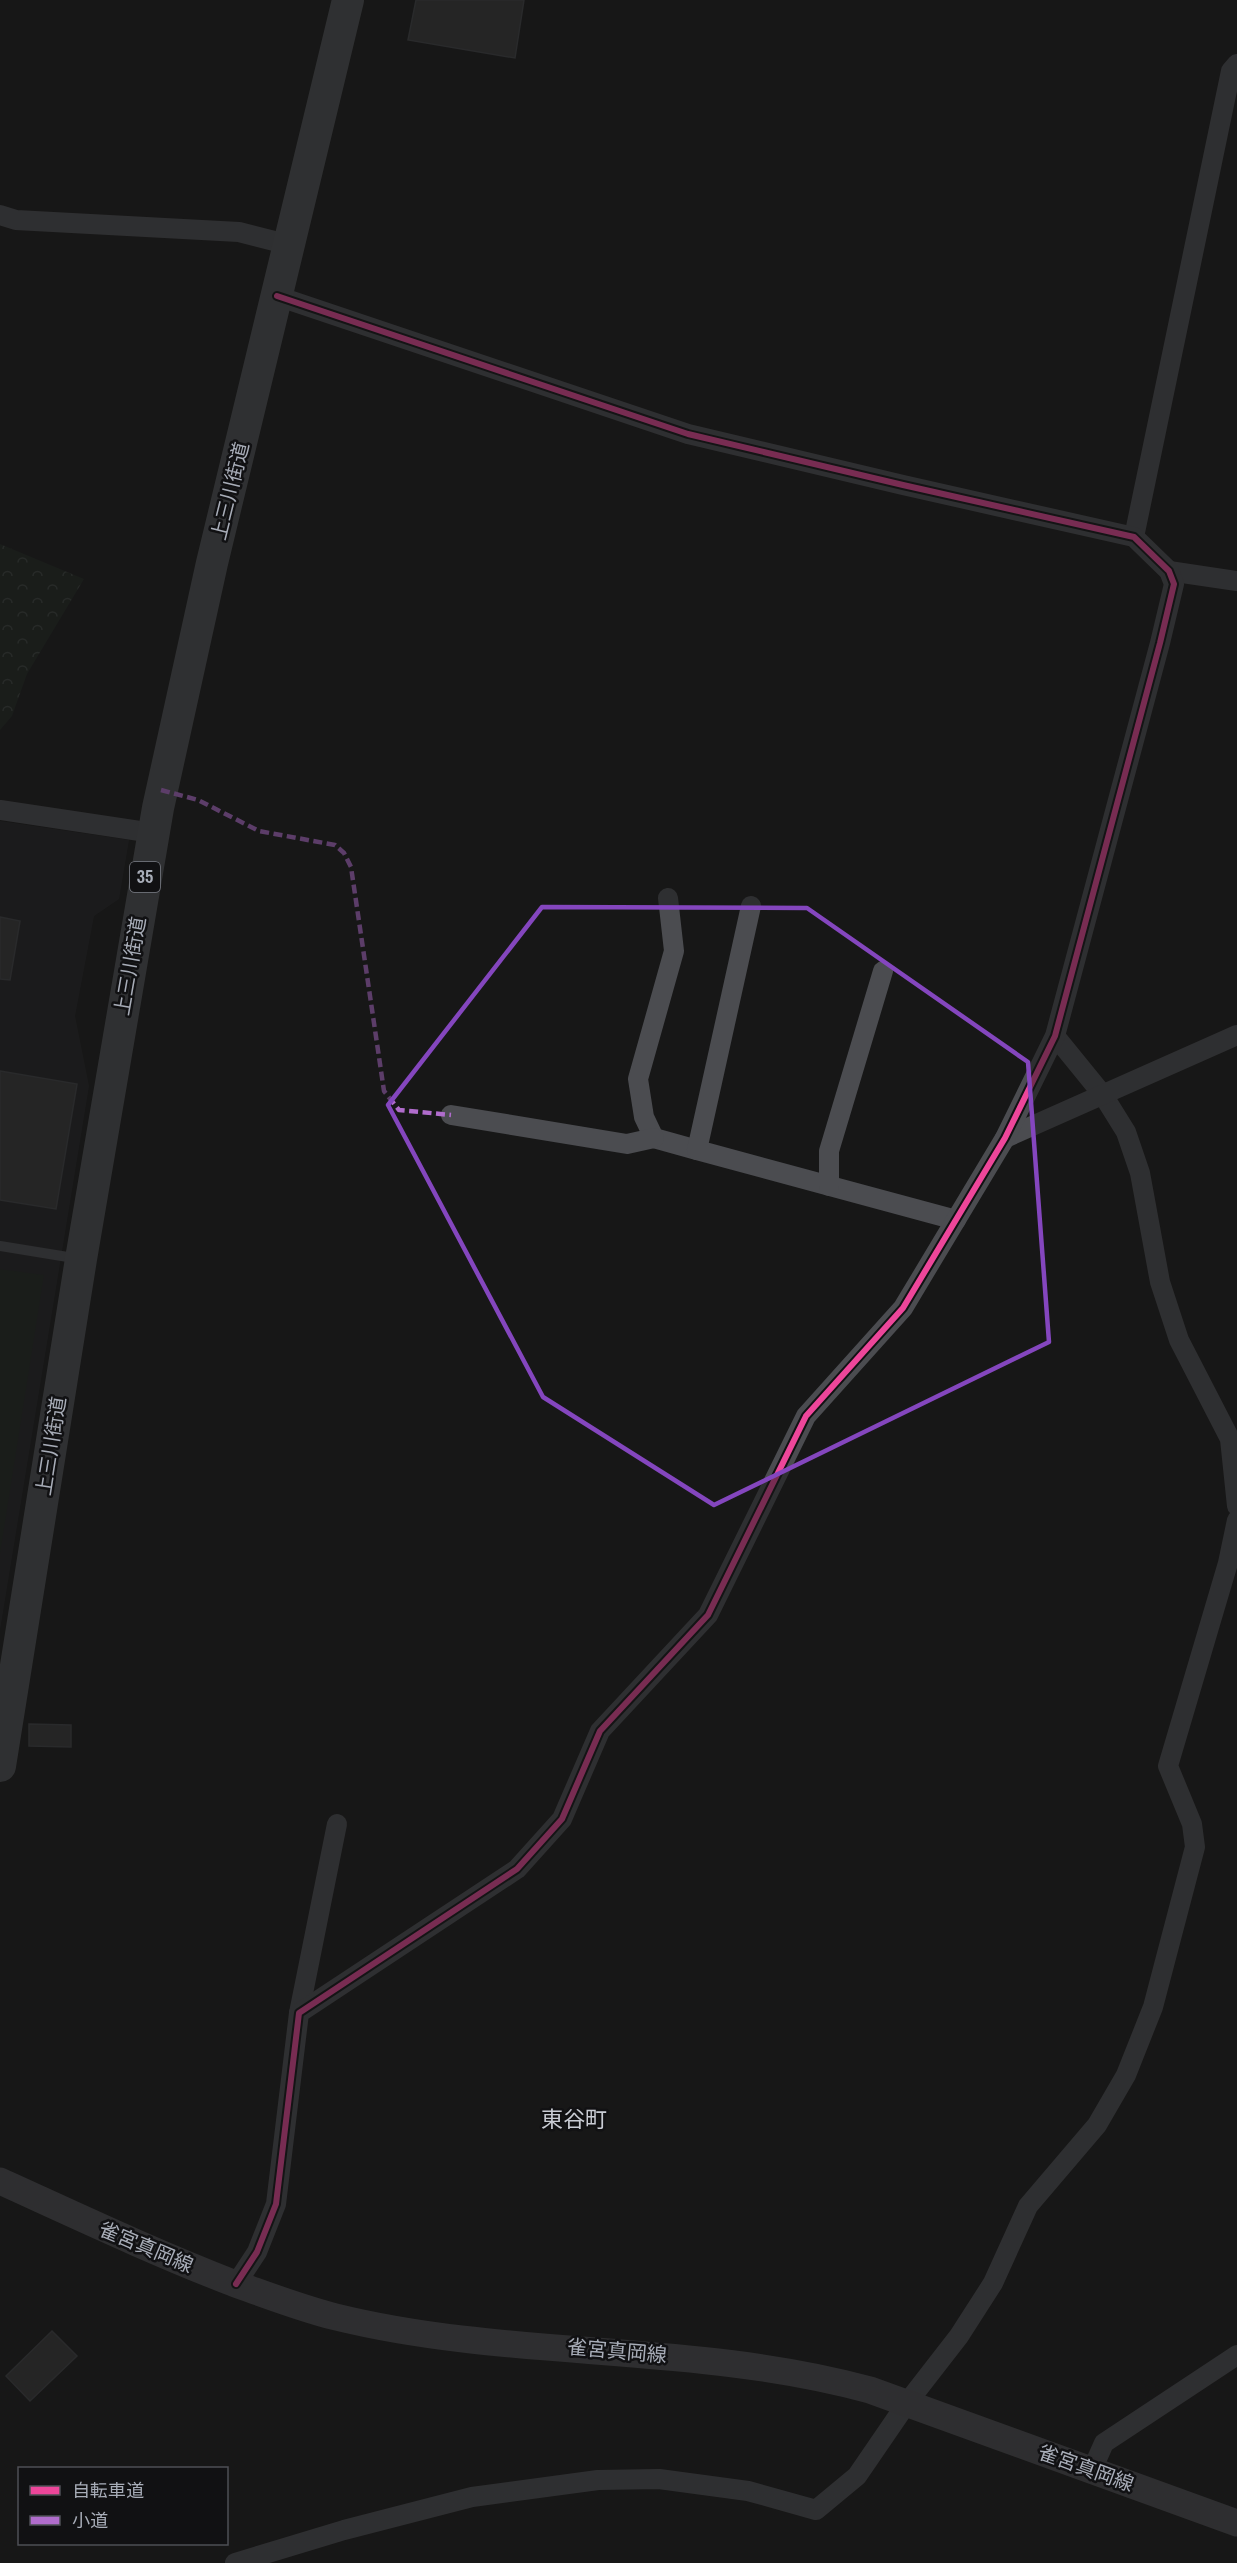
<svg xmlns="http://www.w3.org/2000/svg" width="1237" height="2563" font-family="'Archivo Narrow','Noto Sans JP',sans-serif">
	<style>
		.built { fill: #212123 }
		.grass { fill: #1d241e }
		.park { fill: url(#park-crowns) }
		.building { fill: #353536; stroke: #3f4043; stroke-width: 1.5 }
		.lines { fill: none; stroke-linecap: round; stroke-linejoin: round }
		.service { stroke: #4b4c50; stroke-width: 10 }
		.minor { stroke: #4b4c50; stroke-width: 20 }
		.secondary { stroke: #4a4a4e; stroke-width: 27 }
		.primary { stroke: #4d4f52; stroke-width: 32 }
		.quiet { stroke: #b06ccc; stroke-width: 4.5; stroke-dasharray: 9 4.5; stroke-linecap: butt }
		.cycleway-casing { stroke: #111113; stroke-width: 10 }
		.cycleway { stroke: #ed469a; stroke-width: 6 }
		.marked { fill: none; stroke: #8446be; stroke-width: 4.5; stroke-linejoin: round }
		.labels { text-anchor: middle; stroke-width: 5; stroke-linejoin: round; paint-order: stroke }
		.shield { fill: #111113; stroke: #7b7e86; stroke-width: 1.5 }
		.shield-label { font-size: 18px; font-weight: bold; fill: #a8adb8 }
		.street-label { font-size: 20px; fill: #a8adb8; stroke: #111113 }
		.quarter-label { font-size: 22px; fill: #c9ccd4; stroke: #111113 }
	</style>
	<defs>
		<pattern id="park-crowns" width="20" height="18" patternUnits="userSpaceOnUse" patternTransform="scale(1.5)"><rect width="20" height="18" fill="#1d241e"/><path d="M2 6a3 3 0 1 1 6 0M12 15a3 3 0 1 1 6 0" fill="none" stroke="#3b413d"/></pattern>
	</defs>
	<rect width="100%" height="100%" fill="#171717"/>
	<polygon class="built" points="0,821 129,840 119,899 94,916 75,1016 89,1086 0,1630"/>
	<polygon class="grass" points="0,1269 44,1275 0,1554"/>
	<polygon class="park" points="0,544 84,579 27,674 12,716 0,730"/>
	<g class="building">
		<polygon points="416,0 524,0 515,58 408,40"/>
		<polygon points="0,917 20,921 10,980 0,979"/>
		<polygon points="0,1071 77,1084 56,1209 0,1200"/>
		<polygon points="29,1724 71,1725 71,1747 29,1746"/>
		<polygon points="52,2331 77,2356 30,2401 6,2376"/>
	</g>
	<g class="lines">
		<polyline class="service" points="0,1246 80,1259"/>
		<g class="minor">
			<polyline points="0,215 16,220 239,232 290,245"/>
			<polyline points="1134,537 1231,71 1237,64"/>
			<polyline points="1169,571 1237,581"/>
			<polyline points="0,810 153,833"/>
			<polyline points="668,898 674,951 638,1079 644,1117 654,1138 697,1150"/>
			<polyline points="751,906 697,1150 956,1220"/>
			<polyline points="1055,1036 1103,1095 1126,1132 1140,1173 1160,1282 1179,1340 1230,1439 1237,1506"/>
			<polyline points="451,1115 627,1144 654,1138"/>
			<polyline points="1005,1138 1237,1035"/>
			<polyline points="829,1186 829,1151 883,971"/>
			<polyline points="299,2013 337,1824"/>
			<polyline points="236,2284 257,2252 276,2204 299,2013 517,1869 562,1819 600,1731 708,1615 806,1416 903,1308 1005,1138 1055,1036 1160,643 1174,584 1169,571 1134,537 903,485 688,434 277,296"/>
			<polyline points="1092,2470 1104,2443 1237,2355"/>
			<polyline points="235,2563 344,2530 472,2497 598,2480 659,2479 748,2491 816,2510 857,2476 907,2403 959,2336 993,2283 1028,2206 1097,2125 1126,2075 1153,2007 1195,1847 1192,1824 1168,1766 1228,1563 1237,1520"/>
		</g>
		<path class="secondary" d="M0,2181C77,2216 153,2252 233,2283C267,2295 300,2308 336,2317C511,2360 695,2342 870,2390L1237,2523"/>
		<polyline class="primary" points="0,1766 81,1259 158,808 212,563 348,0"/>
		<polyline class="quiet" points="161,790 198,800 259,831 335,845 344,853 351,867 384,1091 399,1110 451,1115"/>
		<g class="cycleway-casing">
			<polyline id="cycleway" points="236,2284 257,2252 276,2204 299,2013 517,1869 562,1819 600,1731 708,1615 806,1416 903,1308 1005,1138 1055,1036 1160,643 1174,584 1169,571 1134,537 903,485 688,434 277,296"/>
		</g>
		<use href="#cycleway" class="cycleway"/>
	</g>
	<path d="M0 0H1237V2563H0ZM542,907L807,908L1028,1062L1049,1342L714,1505L543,1397L388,1105Z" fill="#171717" fill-opacity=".55" fill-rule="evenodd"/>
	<path class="marked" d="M542,907L807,908L1028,1062L1049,1342L714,1505L543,1397L388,1105Z"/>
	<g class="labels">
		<rect class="shield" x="130" y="862" width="30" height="30" rx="4.5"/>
		<g class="shield-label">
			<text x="145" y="883">35</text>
		</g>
		<g class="street-label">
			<text transform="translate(230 491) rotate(-76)" y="7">上三川街道</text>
			<text transform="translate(130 966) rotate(-80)" y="7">上三川街道</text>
			<text transform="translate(51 1446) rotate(-81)" y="7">上三川街道</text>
			<text transform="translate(146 2247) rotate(23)" y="7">雀宮真岡線</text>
			<text transform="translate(617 2351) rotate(5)" y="7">雀宮真岡線</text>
			<text transform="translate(1086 2468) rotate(20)" y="7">雀宮真岡線</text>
		</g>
		<g class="quarter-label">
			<text x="574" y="2127">東谷町</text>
		</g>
	</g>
	<rect x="18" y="2467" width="210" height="78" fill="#111113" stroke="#4d4f55" stroke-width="1.5"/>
	<rect x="30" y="2486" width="30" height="9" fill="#ed469a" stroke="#4d4f55" stroke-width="1.5"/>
	<text x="72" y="2497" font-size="18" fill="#a8adb8">自転車道</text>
	<rect x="30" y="2516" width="30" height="9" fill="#b06ccc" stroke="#4d4f55" stroke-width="1.5"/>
	<text x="72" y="2527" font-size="18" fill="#a8adb8">小道</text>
</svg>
